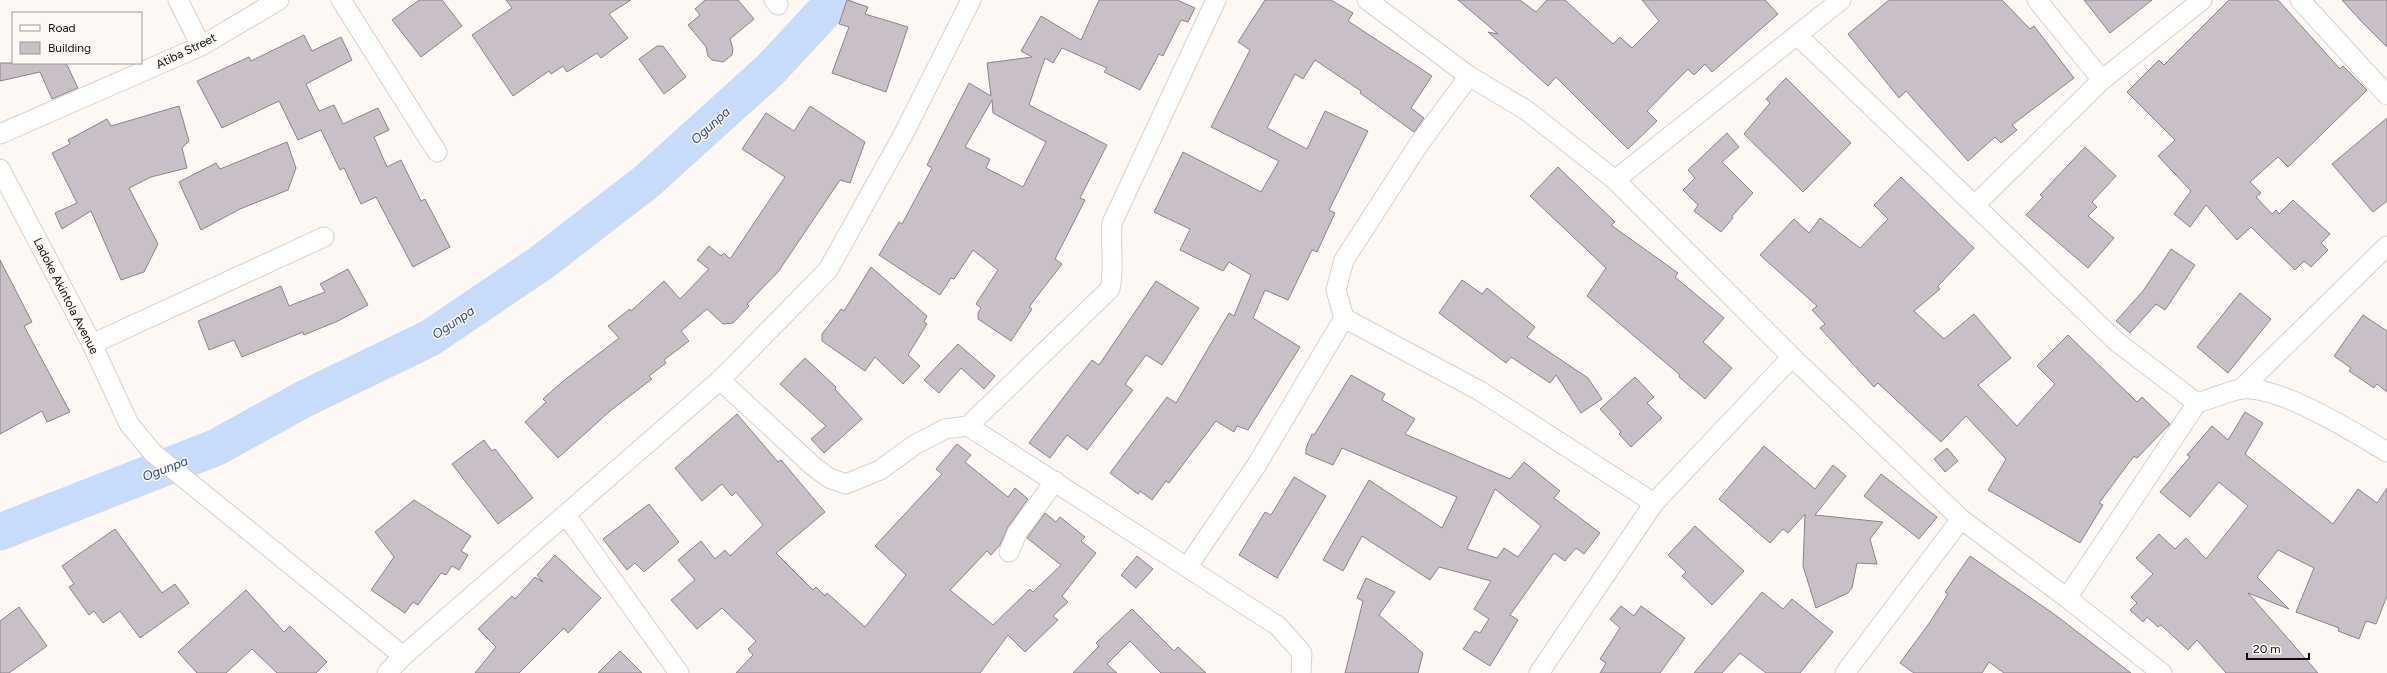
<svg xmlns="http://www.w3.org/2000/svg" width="2387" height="673" font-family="Figtree,sans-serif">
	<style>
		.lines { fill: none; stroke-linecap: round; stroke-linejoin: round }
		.river { stroke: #c7dbfa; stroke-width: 37 }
		.building { fill: #c8c0c6; stroke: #8b8389; fill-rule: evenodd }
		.street-casing { stroke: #d8cfca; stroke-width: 21 }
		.street { stroke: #fff; stroke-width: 19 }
		.labels { text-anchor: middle; stroke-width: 3; stroke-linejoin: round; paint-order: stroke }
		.street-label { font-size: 12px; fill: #0e0b09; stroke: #fef8f5 }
		.water-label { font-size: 13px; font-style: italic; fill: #2b4a7a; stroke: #fef8f5 }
	</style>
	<rect width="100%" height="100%" fill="#fef8f5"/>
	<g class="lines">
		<polyline class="river" points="0,532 217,447 304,399 430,338 541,263 646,182 770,70 835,0"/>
	</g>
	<g class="building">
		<polygon points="419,0 442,0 462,26 421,57 392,20"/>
		<polygon points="506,0 631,0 609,14 628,38 601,58 597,53 567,72 563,66 551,74 549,71 513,96 472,35 512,8"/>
		<polygon points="705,0 738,0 754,19 730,39 733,49 732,55 723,62 712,60 708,56 706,47 688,25 700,15 695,9"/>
		<polygon points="847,0 868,7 865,14 908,27 886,92 832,73 849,27 839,24"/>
		<path d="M1099,0H1177L1195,8L1188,22L1181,20L1163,56L1159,54L1140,90L1104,72L1107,68L1062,48L1053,63L1045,58L1029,105L1107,145L1080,198L1085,200L1055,259L1062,264L1029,307L1032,309L1011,341L978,319V313L981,308L976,304L998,270L973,250L954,279L951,278L940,295L879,255L899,222L902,224L932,168L927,165L969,83L991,96L987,63L1032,57L1021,51L1041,16L1081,40ZM992,100L993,113L1046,142L1023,187L986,168L990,159L965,147Z"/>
		<polygon points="1265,0 1331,0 1353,13 1348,21 1432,76 1411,108 1424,118 1414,132 1360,93 1361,91 1315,60 1303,79 1295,74 1267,128 1307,149 1325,111 1368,131 1329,210 1335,213 1317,252 1312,250 1288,300 1265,290 1253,318 1300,347 1248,430 1237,426 1234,432 1216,421 1169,483 1166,481 1152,500 1140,491 1138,494 1110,473 1167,397 1176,403 1229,313 1234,316 1251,275 1229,262 1223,271 1180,250 1190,229 1154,212 1183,152 1261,192 1279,161 1211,127 1250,50 1238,42"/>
		<polygon points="1458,0 1520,0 1536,12 1547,0 1565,0 1613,44 1620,37 1632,48 1659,21 1642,0 1765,0 1778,14 1712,72 1705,64 1694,75 1688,69 1647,111 1657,121 1628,149 1556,77 1548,86 1488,32 1498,34"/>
		<polygon points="1889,0 2002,0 2030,29 2034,26 2074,78 2012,125 2017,130 2001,143 1995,137 1968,161 1906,91 1899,98 1848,34"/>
		<polygon points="2084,0 2152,0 2110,33"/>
		<polygon points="2229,0 2278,0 2340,69 2343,66 2367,90 2288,167 2278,157 2250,182 2261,193 2256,197 2272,214 2276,210 2279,214 2293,200 2330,234 2321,243 2328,250 2311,267 2304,261 2295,270 2251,227 2237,240 2206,205 2190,227 2174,214 2191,191 2158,156 2175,140 2127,92 2159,60 2164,65"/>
		<polygon points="2342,0 2387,0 2387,47 2361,21"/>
		<polygon points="304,35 312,51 341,37 352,60 306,84 319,111 334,105 343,124 378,108 389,130 374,137 387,167 401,160 421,201 425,199 450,247 413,267 376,197 361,204 344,168 340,170 321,130 298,140 279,101 222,128 197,81 249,57 251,61"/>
		<polygon points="657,46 663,46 686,77 664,94 639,59"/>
		<polygon points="0,63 66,63 78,88 52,99 40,72 0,81"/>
		<polygon points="1786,78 1851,143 1803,192 1744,134 1770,103 1766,99"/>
		<polygon points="179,106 189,141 182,148 187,168 151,177 129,188 158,244 144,272 121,280 91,211 62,229 55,213 77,203 52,153 70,144 68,140 107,119 111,126"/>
		<polygon points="810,106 865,142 850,183 840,180 778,272 747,304 749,306 733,323 723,324 707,309 681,331 689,341 664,360 666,363 649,376 652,379 610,411 558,458 525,422 546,402 543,399 562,382 619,338 608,326 630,309 631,311 664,281 680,299 709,269 697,260 709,246 721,256 724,253 730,259 785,177 742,149 766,113 794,131"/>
		<polygon points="2387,118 2387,201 2373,212 2332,164"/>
		<polygon points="1727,133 1739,147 1722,162 1753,193 1732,216 1733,218 1721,232 1694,211 1698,205 1683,190 1695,178 1688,170"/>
		<polygon points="287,142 296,168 288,190 240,209 201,230 179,182 216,163 220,169"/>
		<polygon points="2085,147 2116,176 2092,202 2097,207 2088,216 2114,238 2088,268 2026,215 2043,197 2040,195"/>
		<polygon points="1558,167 1615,222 1611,225 1678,273 1675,277 1724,318 1703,342 1732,368 1705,399 1679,377 1680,375 1587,296 1606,268 1530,196"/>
		<polygon points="1901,177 1974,248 1938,286 1940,289 1914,311 1944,339 1974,314 2011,358 1978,385 2017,426 2055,384 2037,366 2068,335 2137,402 2142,397 2170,424 2137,458 2134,456 2099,503 2103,505 2080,543 1988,490 2006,459 1966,416 1941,442 1878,383 1874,387 1820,328 1825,324 1812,310 1817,306 1760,255 1794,219 1809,233 1820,218 1860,248 1888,219 1874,205"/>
		<polygon points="2171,249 2195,265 2165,310 2156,304 2130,333 2116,321 2143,291"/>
		<polygon points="0,260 32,322 24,326 70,412 47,422 42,411 0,434"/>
		<polygon points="871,267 927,316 924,322 927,324 908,355 920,366 903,384 875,357 865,371 822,341 822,334 841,309 844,311"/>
		<polygon points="348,269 368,305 338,321 304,335 303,332 242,357 234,340 209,350 198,321 281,286 289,306 325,292 320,284"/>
		<polygon points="1462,280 1482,294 1487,288 1535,327 1527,337 1588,378 1602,399 1581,413 1556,375 1550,383 1511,357 1506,363 1439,313"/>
		<polygon points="1156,281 1199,308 1162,365 1146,355 1125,384 1133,390 1087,450 1067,435 1050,458 1029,443 1092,360 1099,365"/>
		<polygon points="2240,293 2271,319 2228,373 2197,347"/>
		<polygon points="2363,315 2387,331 2387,392 2377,384 2374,388 2349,371 2351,368 2334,356"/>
		<polygon points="958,344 995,376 984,389 961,368 939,393 924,380"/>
		<polygon points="805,358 836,387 835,389 862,419 824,453 811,439 826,426 780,384"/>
		<path d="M1351,375L1385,394L1382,400L1415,419L1405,434L1510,479L1524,462L1560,491L1554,498L1600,533L1584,554L1576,548L1565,561L1554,553L1510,615L1518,620L1490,666L1463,649L1475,631L1480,633L1489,619L1474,609L1491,581L1439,567L1430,580L1362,536L1343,571L1323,560L1369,480L1442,528L1457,497L1342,448L1333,465L1306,454V448L1312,434L1314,435ZM1495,489L1541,526L1518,557L1504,548L1497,558L1467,549Z"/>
		<polygon points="1635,377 1654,397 1647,403 1662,418 1631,447 1619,434 1621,432 1600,409"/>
		<polygon points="2245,412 2263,423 2245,454 2333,524 2358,489 2377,503 2387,488 2387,596 2376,624 2366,621 2359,639 2338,631 2339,628 2296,612 2314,568 2278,550 2257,577 2289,609 2248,593 2318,673 2226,673 2197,640 2188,650 2161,625 2158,627 2147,617 2143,622 2130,610 2137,603 2131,597 2153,574 2136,558 2159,534 2175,549 2186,538 2206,559 2248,506 2219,482 2190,517 2160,492 2190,457 2187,455 2212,426 2228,440"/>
		<polygon points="737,414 778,462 781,460 825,512 776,553 813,590 816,587 825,596 827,593 865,627 906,575 875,546 942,474 936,469 957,444 971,455 965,462 1008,497 1015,488 1028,499 1008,527 1000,545 991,555 987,551 950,590 993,625 1030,589 1033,592 1061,565 1027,538 1045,513 1056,522 1060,517 1085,537 1081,541 1096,553 1062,596 1068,602 1053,616 1058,620 1025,652 1008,635 980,673 736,673 753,655 748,649 756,641 722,608 697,629 671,600 695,580 678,560 701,541 715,559 725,550 730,556 763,525 736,492 732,496 722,484 702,501 675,468"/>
		<polygon points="484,440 492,451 495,449 533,498 498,524 452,464"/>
		<polygon points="1764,446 1815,489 1833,465 1846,476 1815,515 1883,522 1870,539 1877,564 1857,563 1852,588 1848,593 1816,608 1803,566 1805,514 1788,533 1783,529 1770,543 1719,499"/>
		<polygon points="1947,448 1958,461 1945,472 1934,459"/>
		<polygon points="1881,474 1937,517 1919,539 1864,496"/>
		<polygon points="1294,477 1326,496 1277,578 1239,555 1265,512 1271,515"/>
		<polygon points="414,500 471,536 461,551 468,555 459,570 452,566 446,575 441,573 418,605 413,602 405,613 371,590 394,557 375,532"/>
		<polygon points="649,504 679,542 644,572 635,563 627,570 603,539"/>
		<polygon points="1695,526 1744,571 1712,605 1682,576 1686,572 1668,555"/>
		<polygon points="115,529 162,593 175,584 189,603 140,638 120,611 103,623 94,611 89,615 69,587 74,584 62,566"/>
		<polygon points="555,555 601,598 568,633 564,628 519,673 475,673 496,647 478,629 512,596 515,599 535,577 543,582 537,575"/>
		<polygon points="1137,556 1153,569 1136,588 1121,575"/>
		<polygon points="1970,556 2054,614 2131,673 2004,673 1989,662 1982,673 1914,673 1900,663 1930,622 1948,594 1945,592"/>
		<polygon points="1366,578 1395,592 1379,615 1423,653 1418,673 1345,673 1363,601 1357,598"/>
		<polygon points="246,590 284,632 290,626 327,662 316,673 277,673 252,649 226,673 197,673 178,652"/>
		<polygon points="1762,592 1783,609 1792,599 1833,632 1800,673 1766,673 1740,653 1722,673 1694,673"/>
		<polygon points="1621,606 1634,616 1641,606 1685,638 1660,673 1600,673 1606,663 1600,659 1620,628 1610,619"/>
		<polygon points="19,607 47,646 9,673 0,673 0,621"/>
		<polygon points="1132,609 1174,651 1178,647 1206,673 1161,673 1130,641 1107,664 1117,673 1073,673 1099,646 1096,643"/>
		<polygon points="620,651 642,673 598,673"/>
	</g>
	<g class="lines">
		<g class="street-casing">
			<g id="street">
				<polyline points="178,0 201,46"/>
				<polyline points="341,0 437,152"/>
				<polyline points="774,0 778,5"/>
				<polyline points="1367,0 1469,76 1526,110 1615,180 1792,357 1961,519 2067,598 2162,673"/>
				<polyline points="2037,0 2102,80"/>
				<polyline points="2300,0 2387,95"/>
				<path d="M1798,36L2117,342L2197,403C2208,400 2233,390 2241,389C2281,386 2352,431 2387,452"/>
				<polyline points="0,134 201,46 279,0"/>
				<polyline points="0,169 92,344 129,424 153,453 403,656"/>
				<polyline points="1615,180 1841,0"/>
				<polyline points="1976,204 2102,80 2202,0"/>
				<polyline points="1344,318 1480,391 1654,503"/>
				<polyline points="92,344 324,237"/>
				<path d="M720,380L813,466L829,478L846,484L880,470L916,444L945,429L968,426L1110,289C1115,267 1110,246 1112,223L1216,0"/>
				<polyline points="2241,389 2387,246"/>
				<polyline points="968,426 1278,626 1302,653 1301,673"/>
				<polyline points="566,515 679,673"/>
				<polyline points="1009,552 1017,533 1055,481"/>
				<polyline points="1188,566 1256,466 1344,318 1336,290 1344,260 1419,144 1469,76"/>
				<polyline points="2067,598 2197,403"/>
				<polyline points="387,673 403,656 720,380 828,270 903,135 971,0"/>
				<polyline points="1539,673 1654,503 1792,357"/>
				<polyline points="1845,673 1961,519"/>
			</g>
		</g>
		<use href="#street" class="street"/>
	</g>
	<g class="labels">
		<g class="street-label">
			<text transform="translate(186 51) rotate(-26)" y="4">Atiba Street</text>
			<text transform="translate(66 296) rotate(63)" y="4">Ladoke Akintola Avenue</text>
		</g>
		<g class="water-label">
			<text transform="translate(710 125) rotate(-42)" y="5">Ogunpa</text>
			<text transform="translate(453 322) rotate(-34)" y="5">Ogunpa</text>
			<text transform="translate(165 468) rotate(-21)" y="5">Ogunpa</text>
		</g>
	</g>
	<rect x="12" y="12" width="130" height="52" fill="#fef8f5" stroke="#9e9997"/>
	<rect x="20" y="25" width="20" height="6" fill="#ffffff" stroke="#9e9997"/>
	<text x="48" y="32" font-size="12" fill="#0e0b09">Road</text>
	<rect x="20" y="42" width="20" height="12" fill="#c8c0c6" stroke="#9e9997"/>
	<text x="48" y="52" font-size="12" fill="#0e0b09">Building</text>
	<path d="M2247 653v6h62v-6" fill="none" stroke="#0e0b09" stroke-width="2"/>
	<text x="2253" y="653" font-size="12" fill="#0e0b09" stroke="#fef8f5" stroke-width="3" paint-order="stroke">20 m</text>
</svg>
